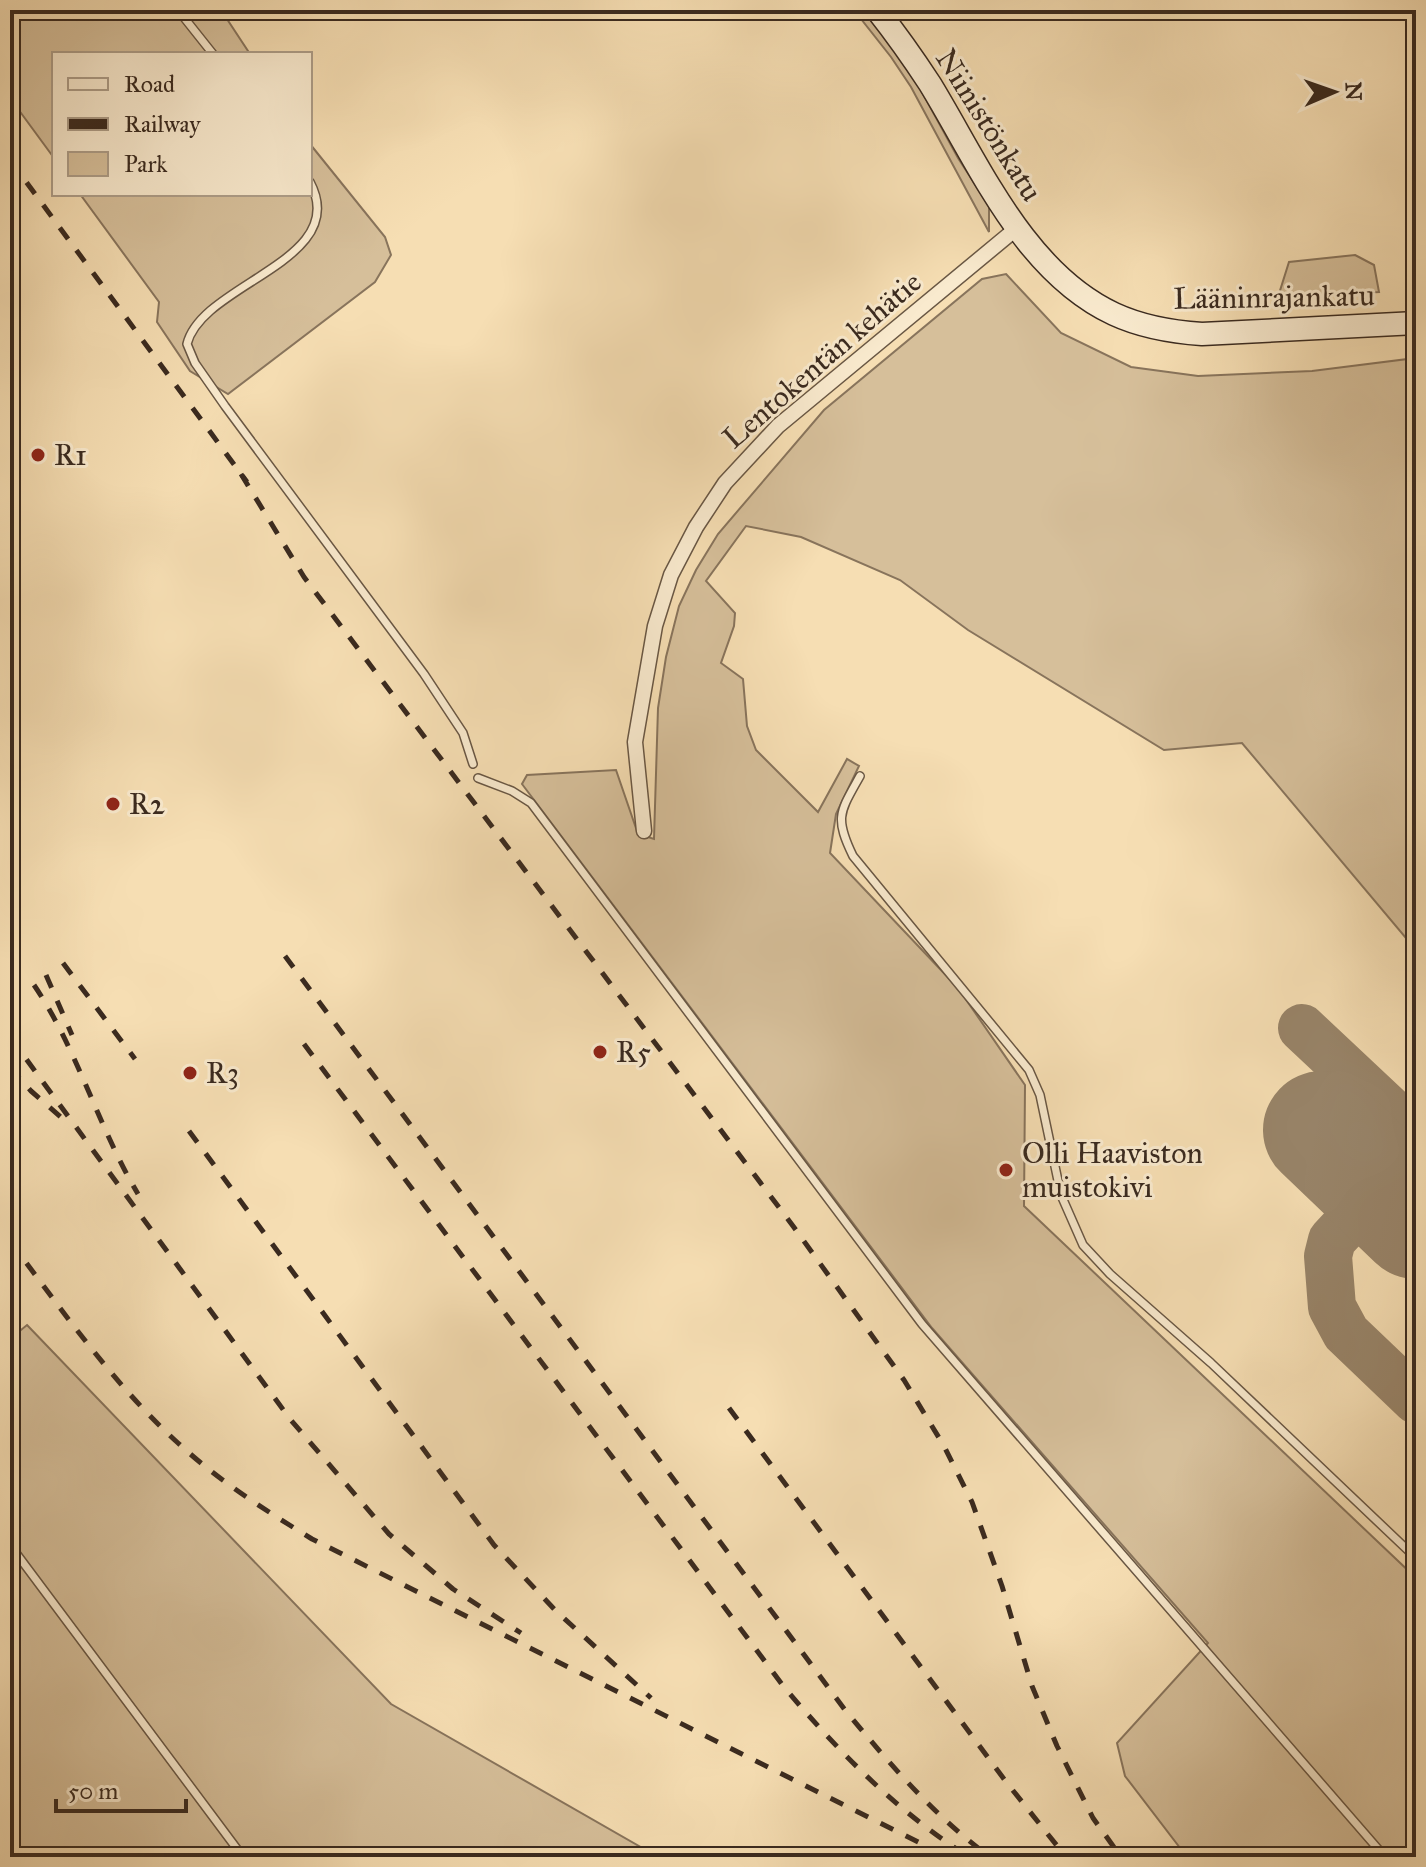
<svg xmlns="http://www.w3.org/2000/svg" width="1426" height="1867" font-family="'IM FELL Great Primer',serif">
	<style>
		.green { fill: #d6bf9a; stroke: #88745c; stroke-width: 2 }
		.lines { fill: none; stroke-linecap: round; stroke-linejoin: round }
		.taxiway { stroke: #988469; stroke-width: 48 }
		.runway { stroke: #988469; stroke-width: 118 }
		.lane-casing { stroke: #695744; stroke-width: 10 }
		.street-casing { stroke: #695744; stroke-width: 17 }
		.secondary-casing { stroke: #3a2a1f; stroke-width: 25 }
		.lane { stroke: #f9eace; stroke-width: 7 }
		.street { stroke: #f9eace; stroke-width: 14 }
		.secondary { stroke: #f9eace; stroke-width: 22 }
		.rail { stroke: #3a2a1f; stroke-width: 5; stroke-dasharray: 14 14; stroke-linecap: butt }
		.poi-dot { fill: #8f2418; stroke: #f9eace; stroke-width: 3 }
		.labels { text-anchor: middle; stroke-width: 6; stroke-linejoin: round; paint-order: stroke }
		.street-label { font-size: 30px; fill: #3a2a1f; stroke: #f9eace }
		.poi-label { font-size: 30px; fill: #3a2a1f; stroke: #f9eace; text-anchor: start }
	</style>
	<rect width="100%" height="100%" fill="#f6deb3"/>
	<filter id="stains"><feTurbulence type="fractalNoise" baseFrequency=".0025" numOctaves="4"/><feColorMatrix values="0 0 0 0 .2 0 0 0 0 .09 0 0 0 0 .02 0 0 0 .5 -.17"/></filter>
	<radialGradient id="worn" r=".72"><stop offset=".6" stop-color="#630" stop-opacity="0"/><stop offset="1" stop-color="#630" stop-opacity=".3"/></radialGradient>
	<g class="green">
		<polygon points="10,10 221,10 250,54 54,54 54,158 10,98"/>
		<polygon points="854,10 863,10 897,52 917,83 958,158 989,206 989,232 911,87 891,57"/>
		<polygon points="310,144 385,237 391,255 375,282 228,394 190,371 157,322 159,302 80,194 310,194"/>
		<polygon points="1355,255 1374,265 1379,292 1278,297 1289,262"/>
		<polygon points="1006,274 1061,333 1131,367 1198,376 1312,371 1416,358 1416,950 1242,743 1164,750 968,630 900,580 801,537 746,526 706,581 735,613 734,626 721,663 743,679 747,726 756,750 818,812 847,759 859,766 836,814 830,853 958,988 1025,1085 1024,1206 1416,1578 1416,1857 1187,1857 1125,1776 1117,1743 1208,1643 932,1328 522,784 527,775 616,770 638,834 654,839 658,708 666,657 679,606 696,570 718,534 824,410 982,279"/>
		<polygon points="27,1325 391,1704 658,1857 10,1857 10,1339"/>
	</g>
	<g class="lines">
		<g class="taxiway">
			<polyline points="1302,1028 1416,1135"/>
			<polyline points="1381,1187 1332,1240 1328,1256 1332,1307 1346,1333 1416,1400"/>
		</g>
		<polyline class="runway" points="1322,1130 1416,1220"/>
		<g class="lane-casing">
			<g id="lane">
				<polyline points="178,10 213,54"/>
				<path d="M310,182C352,261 202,283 187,344L195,363L225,406L424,674L463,733L473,764"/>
				<path d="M860,776C840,812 834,817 853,856L1029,1070L1040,1095L1061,1195L1083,1245L1110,1274L1211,1363L1416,1558"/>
				<polyline points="478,778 512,791 531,803 922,1324 1385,1857"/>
				<polyline points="10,1545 243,1857"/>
			</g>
		</g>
		<g class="street-casing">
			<polyline id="street" points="644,831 635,742 655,626 671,575 696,527 725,483 778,426 1017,228"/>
		</g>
		<g class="secondary-casing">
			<path id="secondary" d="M877,10C896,34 913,58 930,84C979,164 1024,272 1114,314C1142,327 1172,332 1202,334L1416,323"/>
		</g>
		<use href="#lane" class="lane"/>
		<use href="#street" class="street"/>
		<use href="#secondary" class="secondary"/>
		<g class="rail">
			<polyline points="10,160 247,482"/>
			<polyline points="241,474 304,577 793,1226 904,1380 944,1446 972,1502 1002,1586 1032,1686 1057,1746 1093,1818 1121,1857"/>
			<path d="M285,956L845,1710C889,1763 934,1816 990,1857"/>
			<polyline points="63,963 135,1059"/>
			<polyline points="46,975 72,1035"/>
			<path d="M34,985C77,1048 98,1127 138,1194"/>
			<polyline points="10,1037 290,1419 389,1534 453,1589 521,1633"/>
			<path d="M304,1044L784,1687C839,1752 896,1811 969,1857"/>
			<polyline points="10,1068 31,1091 62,1118"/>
			<polyline points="189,1131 494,1545 555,1610 651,1698"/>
			<path d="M10,1241C61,1309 115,1386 178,1443C219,1481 265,1510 312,1539L948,1857"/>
			<polyline points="729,1408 1007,1783 1066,1857"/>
		</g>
	</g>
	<g class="poi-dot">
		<circle cx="38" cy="455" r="8"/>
		<circle cx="113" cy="804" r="8"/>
		<circle cx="600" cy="1052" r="8"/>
		<circle cx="190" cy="1073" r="8"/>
		<circle cx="1006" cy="1170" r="8"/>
	</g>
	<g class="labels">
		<g class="street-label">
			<text transform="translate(989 125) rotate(58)" y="10">Niinistönkatu</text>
			<text transform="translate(1274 297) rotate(-1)" y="10">Lääninrajankatu</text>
			<text transform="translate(822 360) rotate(-41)" y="10">Lentokentän kehätie</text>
		</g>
		<g class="poi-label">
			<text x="54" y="465">R1</text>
			<text x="129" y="814">R2</text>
			<text x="616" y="1062">R5</text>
			<text x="206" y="1083">R3</text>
			<text x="1022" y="1163">Olli Haaviston<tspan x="1022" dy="34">muistokivi</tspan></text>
		</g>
	</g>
	<rect width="1426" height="1867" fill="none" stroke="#f6deb3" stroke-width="40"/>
	<rect x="12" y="12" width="1402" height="1843" fill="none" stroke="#3a2a1f" stroke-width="4"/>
	<rect x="20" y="20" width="1386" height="1827" fill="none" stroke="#3a2a1f" stroke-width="2"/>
	<rect x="52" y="52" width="260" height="144" fill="#f9eace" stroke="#ad9d88" stroke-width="2"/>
	<rect x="68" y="78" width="40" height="12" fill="#f9eace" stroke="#ad9d88" stroke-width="2"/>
	<text x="124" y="92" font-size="24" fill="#3a2a1f">Road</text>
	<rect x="68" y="118" width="40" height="12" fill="#3a2a1f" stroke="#ad9d88" stroke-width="2"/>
	<text x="124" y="132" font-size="24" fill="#3a2a1f">Railway</text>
	<rect x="68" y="152" width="40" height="24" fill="#d6bf9a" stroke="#ad9d88" stroke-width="2"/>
	<text x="124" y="172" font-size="24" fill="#3a2a1f">Park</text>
	<g transform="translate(1334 92) rotate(88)" stroke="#f9eace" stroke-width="6" paint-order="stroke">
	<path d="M0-6L14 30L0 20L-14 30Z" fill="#3a2a1f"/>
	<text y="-12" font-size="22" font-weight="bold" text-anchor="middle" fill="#3a2a1f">N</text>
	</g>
	<path d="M56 1799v12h130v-12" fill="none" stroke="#3a2a1f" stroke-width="4"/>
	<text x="68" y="1799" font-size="24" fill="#3a2a1f" stroke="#f9eace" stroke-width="6" paint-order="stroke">50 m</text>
	<rect width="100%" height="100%" filter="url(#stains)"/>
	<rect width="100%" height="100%" fill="url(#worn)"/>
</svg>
